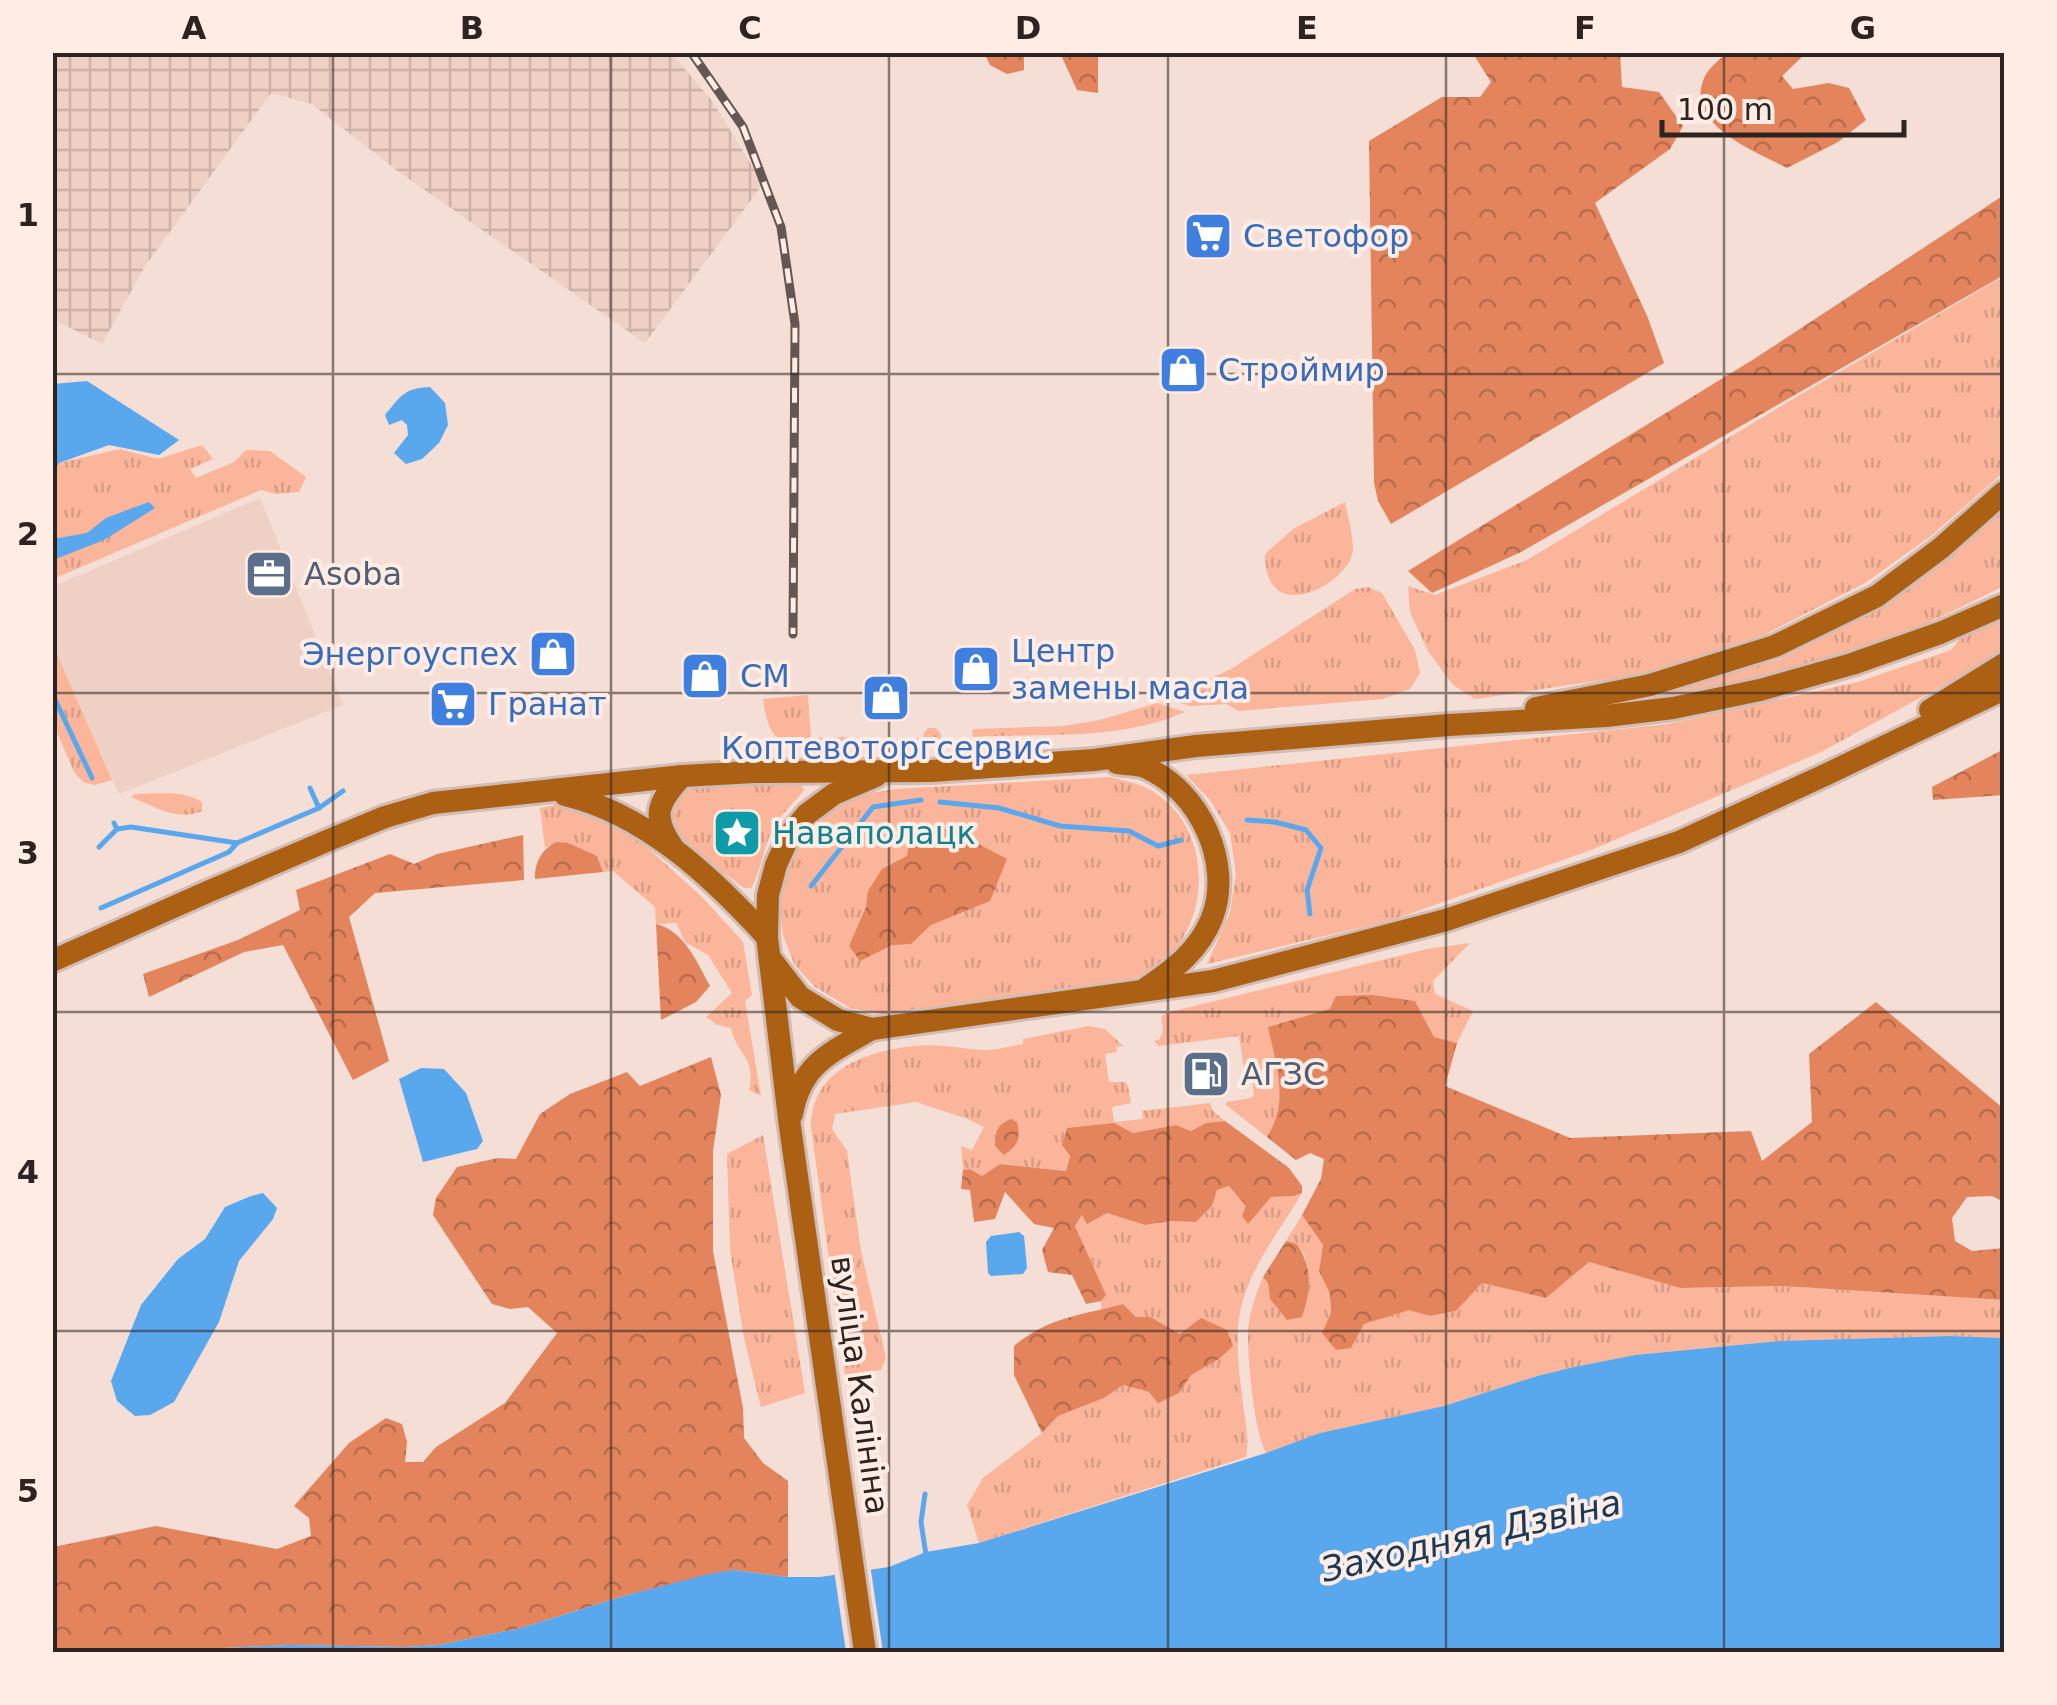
<svg xmlns="http://www.w3.org/2000/svg" width="2057" height="1705" font-family="'DejaVu Sans',sans-serif">
	<style>
		.built { fill: #eed0c4 }
		.industrial { fill: url(#industrial-grid) }
		.grass { fill: url(#grass-tufts) }
		.forest { fill: url(#forest-crowns) }
		.water { fill: #59a8ee }
		.pier { fill: #f5ded5 }
		.lines { fill: none; stroke-linecap: round; stroke-linejoin: round }
		.stream { stroke: #59a8ee; stroke-width: 5 }
		.primary-casing { stroke: #d1bdb5; stroke-width: 28 }
		.primary { stroke: #ac6013; stroke-width: 22 }
		.rail-casing { stroke: #645753; stroke-width: 9 }
		.rail { stroke: #ffece5; stroke-width: 5; stroke-dasharray: 15; stroke-linecap: butt }
		.grid { fill: none; stroke: #2d2421; stroke-width: 2.5; stroke-opacity: 0.55 }
		.labels { text-anchor: middle; stroke-width: 8; stroke-linejoin: round; paint-order: stroke }
		.shop-label { font-size: 32px; fill: #366cbe; stroke: #ffece5; text-anchor: start }
		.service-label { font-size: 32px; fill: #4e5e75; stroke: #ffece5; text-anchor: start }
		.culture-label { font-size: 32px; fill: #0d838f; stroke: #ffece5; text-anchor: start }
		.street-label { font-size: 32px; fill: #2d2421; stroke: #ffece5 }
		.water-label { font-size: 35px; font-style: italic; fill: #193a57; stroke: #ffece5 }
		.neatline { fill: none; stroke: #2d2421; stroke-width: 4 }
		.grid-label { font-size: 32px; text-anchor: middle; font-weight: bold; fill: #2d2421 }
	</style>
	<defs>
		<pattern id="industrial-grid" width="8" height="8" patternUnits="userSpaceOnUse" patternTransform="scale(2.5)"><rect width="8" height="8" fill="#eed0c4"/><path d="M0 4h8M4 0v8" fill="none" stroke="#ccb2a8"/></pattern>
		<pattern id="grass-tufts" width="24" height="20" patternUnits="userSpaceOnUse" patternTransform="scale(2.5)"><rect width="24" height="20" fill="#fbb59a"/><path d="M3 7l-1-3M5 7V3M7 7l1-3M15 17l-1-3M17 17v-4M19 17l1-3" fill="none" stroke="#d79c84"/></pattern>
		<pattern id="forest-crowns" width="20" height="18" patternUnits="userSpaceOnUse" patternTransform="scale(2.5)"><rect width="20" height="18" fill="#e3845d"/><path d="M2 6a3 3 0 1 1 6 0M12 15a3 3 0 1 1 6 0" fill="none" stroke="#b86c4c"/></pattern>
	</defs>
	<rect width="100%" height="100%" fill="#f5ded5"/>
	<polygon class="built" points="260,498 343,705 119,794 53,648 52,587"/>
	<polygon class="industrial" points="52,53 671,53 713,102 763,184 645,343 399,172 312,104 271,93 145,266 102,344 53,319"/>
	<g class="grass">
		<polygon points="2004,276 2004,472 1931,536 1865,583 1766,634 1643,674 1475,699 1453,685 1428,651 1410,612 1408,586 1435,595 1527,560 1793,399"/>
		<polygon points="202,445 213,459 190,469 196,478 234,462 246,450 270,451 306,477 299,492 275,494 261,490 53,579 52,473 59,463 120,449 158,459"/>
		<path d="M1345,502C1348,517 1353,535 1353,550C1351,582 1265,631 1265,554L1293,529Z"/>
		<path d="M2004,508V586C1954,611 1902,636 1848,654C1783,676 1713,686 1645,699L1644,694L1779,660L1884,606L1948,556Z"/>
		<polygon points="1368,587 1382,593 1415,650 1420,673 1410,689 1383,699 1238,711 1227,704 1190,706 1167,699 1231,669 1355,589"/>
		<polygon points="2004,618 2004,648 1962,675 1821,752 1591,850 1392,920 1207,964 1230,913 1236,874 1230,833 1210,800 1186,775 1668,724 1858,682 1951,650 1962,637"/>
		<polygon points="52,645 53,645 112,780 95,785 83,782 74,772 53,723"/>
		<path d="M808,695L811,738L848,737V740L923,738L924,733L928,728H936L941,734L940,741L933,745L925,746L793,748C770,738 766,722 763,699Z"/>
		<path d="M1157,703L1185,712C1119,741 1044,733 974,737L972,735L973,729L1063,726L1100,720Z"/>
		<path d="M1111,777C1123,781 1138,783 1149,789C1209,822 1214,910 1168,958C1160,966 1145,972 1135,978L888,1015L850,1008L815,987L794,964L783,935L780,904L786,870L802,840L826,814L859,795L896,789Z"/>
		<path d="M799,781L804,790C794,803 782,813 774,827C763,846 762,870 751,888H744L676,837L669,828L671,798L684,787Z"/>
		<path d="M135,794C157,794 183,790 202,802V811C179,822 153,806 131,797Z"/>
		<path d="M560,804L590,807L626,828L703,898L743,942L752,995L745,1001L761,1096L749,1090C756,1056 738,1057 731,1028L718,1025L706,1017L732,993L708,955L685,942L676,923L656,924L655,907L613,871L603,872L597,856L556,842L545,848L540,808Z"/>
		<polygon points="1470,943 1433,981 1435,994 1473,1011 1457,1043 1434,1037 1415,1001 1330,1009 1281,1087 1277,1122 1267,1137 1226,1105 1226,1102 1251,1098 1254,1095 1252,1075 1245,1076 1239,1036 1159,1046 1154,1041 1159,1040 1163,1031 1161,1017 1166,1013 1427,949"/>
		<path d="M1089,1026L1105,1029L1123,1046L1116,1047L1117,1052L1105,1054L1109,1082H1125L1128,1086L1131,1103L1112,1107L1114,1122L1143,1119L1142,1111L1210,1103L1212,1110L1225,1121L1206,1123L1191,1131L1176,1125L1133,1133L1114,1123L1070,1155L1066,1171L1000,1164L982,1176L970,1169L963,1170L961,1146L972,1150L984,1127L968,1119L916,1102L835,1114L832,1129L847,1151L861,1251L886,1358L881,1370L845,1375L811,1127C811,1070 866,1051 915,1046C938,1043 962,1049 985,1050C997,1050 1011,1046 1023,1044V1039Z"/>
		<polygon points="763,1135 805,1393 761,1407 744,1338 730,1250 727,1154"/>
		<path d="M1230,1186L1246,1206L1271,1197L1294,1196L1302,1193C1277,1236 1238,1281 1238,1333C1237,1353 1239,1375 1242,1395C1244,1416 1250,1436 1246,1457L979,1543L967,1505L983,1478L1042,1433L1058,1416L1104,1398L1123,1385L1149,1392L1179,1393L1190,1375L1219,1359L1150,1317H1136L1123,1304L1101,1310V1301L1105,1295L1075,1226L1083,1214L1107,1213L1145,1225L1171,1221L1196,1222L1212,1206L1217,1190Z"/>
		<path d="M1302,1215L1323,1245L1319,1271L1330,1294L1331,1313L1323,1333L1351,1348L1364,1324L1409,1309L1430,1316L1456,1311L1482,1283L1546,1298L1589,1262L1680,1288L1783,1286L2004,1300V1338L1948,1336L1779,1341L1635,1355L1574,1367L1537,1376L1444,1406L1320,1433L1266,1453C1254,1432 1247,1355 1248,1330C1250,1311 1256,1294 1263,1277L1268,1283L1270,1299L1307,1271L1305,1256L1297,1244L1286,1241Z"/>
	</g>
	<g class="forest">
		<polygon points="1472,52 1620,53 1622,87 1659,92 1683,126 1670,149 1595,203 1648,318 1664,363 1391,524 1378,501 1374,483 1369,141 1442,97 1480,97 1491,82"/>
		<polygon points="984,53 1024,53 1024,70 1007,74 990,65"/>
		<polygon points="1058,53 1098,53 1098,93 1077,90 1061,55"/>
		<path d="M1727,53H1806L1782,76L1793,89L1829,83L1849,88L1866,120L1838,142L1787,168C1755,151 1682,124 1705,76C1709,68 1720,59 1727,53Z"/>
		<polygon points="2004,195 2004,275 1521,552 1432,593 1408,571 1754,359"/>
		<polygon points="2004,749 2004,795 1933,800 1932,787"/>
		<polygon points="925,829 950,829 1007,859 990,901 931,925 911,944 892,945 860,961 849,946 866,907 868,891 882,869 907,856 910,835"/>
		<polygon points="523,835 524,880 375,893 349,917 389,1061 353,1080 283,945 244,952 149,997 143,974 238,940 300,910 296,890 390,854 414,864 437,854"/>
		<path d="M556,842L568,843L597,856L603,872L535,879C534,863 542,849 556,842Z"/>
		<path d="M656,924C685,931 697,963 710,986L696,1002L661,1020Z"/>
		<path d="M1373,995L1415,1001L1434,1037L1457,1043L1445,1086L1570,1138L1751,1131L1762,1161L1812,1122L1809,1054L1876,1002L2004,1109V1202L1992,1196L1967,1197L1952,1218L1955,1241L1972,1251L2004,1248V1300L1783,1286L1680,1288L1589,1262L1546,1298L1482,1283L1456,1311L1430,1316L1409,1310L1364,1324L1351,1348L1336,1350L1322,1333L1331,1313L1330,1294L1319,1271L1323,1245L1302,1215L1321,1179L1324,1159L1310,1153L1296,1160L1267,1137C1290,1101 1276,1065 1268,1027L1330,1009L1336,996Z"/>
		<polygon points="711,1057 721,1095 713,1151 713,1251 743,1408 744,1438 763,1463 788,1481 788,1577 733,1570 627,1595 521,1628 439,1645 405,1647 291,1645 199,1649 179,1652 53,1652 53,1547 156,1526 277,1549 311,1536 309,1518 294,1506 349,1443 386,1418 402,1424 407,1442 405,1462 423,1462 436,1447 505,1403 557,1333 528,1307 510,1309 492,1304 433,1215 436,1198 457,1167 498,1158 516,1159 540,1114 570,1094 627,1072 640,1086"/>
		<path d="M1011,1119L1017,1122C1021,1140 1018,1145 1004,1155L995,1146C996,1131 996,1125 1011,1119Z"/>
		<polygon points="1225,1121 1289,1168 1302,1186 1302,1193 1294,1196 1271,1197 1248,1224 1242,1216 1246,1206 1229,1186 1217,1190 1212,1206 1196,1222 1171,1221 1145,1225 1107,1213 1087,1224 1082,1215 1075,1226 1106,1295 1101,1301 1086,1304 1072,1275 1048,1272 1042,1250 1054,1228 1034,1224 1005,1192 995,1219 974,1222 970,1190 961,1189 963,1170 970,1169 982,1176 1000,1164 1066,1171 1070,1156 1062,1145 1067,1128 1114,1123 1133,1133 1176,1125 1191,1131 1206,1123"/>
		<path d="M1286,1241L1297,1244C1313,1270 1311,1289 1302,1317L1287,1320L1270,1299L1268,1283L1263,1277Z"/>
		<path d="M1123,1304L1136,1317H1150L1180,1334L1201,1318L1227,1330L1233,1346L1219,1359L1191,1375L1179,1393L1158,1403L1149,1392L1123,1385L1104,1398L1058,1416L1042,1433L1014,1375V1346C1050,1316 1080,1316 1123,1304Z"/>
	</g>
	<g class="water">
		<polygon points="87,381 179,440 159,455 109,445 59,463 53,473 53,384"/>
		<path d="M430,387L445,403L448,425L439,443L422,459L406,464L394,453L408,435L407,425L402,420L389,425L385,415C401,396 404,388 430,387Z"/>
		<polygon points="149,502 155,508 104,540 53,560 53,539 87,533 106,518"/>
		<polygon points="421,1068 444,1069 466,1093 483,1141 477,1149 423,1162 399,1079"/>
		<polygon points="263,1193 277,1208 273,1219 239,1261 219,1322 174,1402 150,1415 135,1416 117,1401 111,1381 141,1305 178,1259 205,1239 225,1207 251,1196"/>
		<polygon points="1019,1232 1024,1236 1027,1268 1023,1274 991,1276 988,1273 986,1242 991,1236"/>
		<polygon points="1948,1336 2004,1338 2004,1652 179,1652 199,1649 291,1645 405,1647 439,1645 521,1628 627,1595 709,1574 733,1570 788,1577 820,1577 889,1567 926,1552 979,1543 1266,1453 1320,1433 1444,1406 1537,1376 1574,1367 1635,1355 1779,1341"/>
	</g>
	<polygon class="pier" points="870,1564 883,1652 846,1652 834,1570"/>
	<g class="lines">
		<g class="stream">
			<polyline points="52,693 92,778"/>
			<polyline points="310,788 319,808"/>
			<polyline points="940,802 999,808 1060,826 1129,831 1158,846 1181,840"/>
			<polyline points="1247,820 1275,822 1306,830 1321,848 1307,890 1310,914"/>
			<polyline points="117,829 131,827 237,843 319,808 343,791"/>
			<polyline points="99,847 117,829 114,823"/>
			<polyline points="811,886 873,807 921,800"/>
			<polyline points="101,908 229,852 237,843"/>
			<polyline points="925,1494 921,1522 926,1555"/>
		</g>
		<g class="primary-casing">
			<g id="primary">
				<polyline points="1536,708 1650,685 1775,646 1877,596 1941,548 2004,492"/>
				<polyline points="1930,710 2004,664"/>
				<path d="M1117,763C1127,765 1139,764 1147,768C1200,792 1233,863 1212,918C1199,951 1173,970 1145,989"/>
				<path d="M565,795C646,814 712,877 767,937"/>
				<path d="M672,846C651,816 658,802 682,776"/>
				<polyline points="770,958 800,997 838,1020 872,1029 1213,981 1446,920 1679,842 1825,775 2004,689"/>
				<polyline points="52,961 205,893 329,840 385,817 433,803 682,776 754,772 931,771 1094,760 1196,746 1449,725 1606,716 1673,708 1760,690 1852,664 1940,633 2004,605"/>
				<path d="M792,1114C801,1064 831,1052 872,1029"/>
				<polyline points="865,1652 790,1127 767,937 768,895 776,865 790,834 807,814 834,794 876,776"/>
			</g>
		</g>
		<use href="#primary" class="primary"/>
		<g class="rail-casing">
			<polyline id="rail" points="691,52 743,127 781,227 795,324 793,634"/>
		</g>
		<use href="#rail" class="rail"/>
	</g>
	<path class="grid" d="M333,52V1652M611,52V1652M889,52V1652M1168,52V1652M1446,52V1652M1724,52V1652M52,374H2004M52,693H2004M52,1012H2004M52,1331H2004"/>
	<defs>
		<g id="supermarket-square" transform="scale(2.5)"><rect x="-9" y="-9" width="18" height="18" rx="4" fill="#3f7fe0" stroke="#ffece5"/><path d="M-6-5.5h2.5l.6 2H6L4.5 2H-2.5L-4.4-4H-6ZM-1.5 3.2a1.3 1.3 0 1 0 .1 0ZM3 3.2a1.3 1.3 0 1 0 .1 0Z" fill="#fff"/></g>
		<g id="shop-square" transform="scale(2.5)"><rect x="-9" y="-9" width="18" height="18" rx="4" fill="#3f7fe0" stroke="#ffece5"/><path d="M-5-2.5h2.3a2.7 3.5 0 0 1 5.4 0H5L5.5 6h-11ZM-1.5-2.5h3a1.5 2.3 0 0 0-3 0Z" fill="#fff"/></g>
		<g id="office-square" transform="scale(2.5)"><rect x="-9" y="-9" width="18" height="18" rx="4" fill="#5c6f8a" stroke="#ffece5"/><path d="M-6-3h4V-5.5h4V-3h4V5H-6ZM-1-4.5V-3h2v-1.5ZM-6 0V1H6V0Z" fill="#fff"/></g>
		<g id="sight-square" transform="scale(2.5)"><rect x="-9" y="-9" width="18" height="18" rx="4" fill="#0f9aa8" stroke="#ffece5"/><path d="M0-6L1.8-2.2L6-1.7L2.9 1.2L3.7 5.4L0 3.3L-3.7 5.4L-2.9 1.2L-6-1.7L-1.8-2.2Z" fill="#fff"/></g>
		<g id="fuel-square" transform="scale(2.5)"><rect x="-9" y="-9" width="18" height="18" rx="4" fill="#5c6f8a" stroke="#ffece5"/><path d="M-5.5-6h7V0h2V4h1.3V-2.5L3-4.5l.8-.8L6-3V5H2.5V1h-1V6h-7ZM-4.2-4.7v3.2H.2V-4.7Z" fill="#fff"/></g>
	</defs>
	<g fill-rule="evenodd">
		<use href="#supermarket-square" x="1208" y="236"/>
		<use href="#shop-square" x="1183" y="370"/>
		<use href="#office-square" x="269" y="574"/>
		<use href="#shop-square" x="553" y="654"/>
		<use href="#shop-square" x="976" y="669"/>
		<use href="#shop-square" x="705" y="676"/>
		<use href="#shop-square" x="886" y="698"/>
		<use href="#supermarket-square" x="453" y="704"/>
		<use href="#sight-square" x="737" y="833"/>
		<use href="#fuel-square" x="1206" y="1074"/>
	</g>
	<g class="labels">
		<g class="shop-label">
			<text x="1243" y="247">Светофор</text>
			<text x="1218" y="381">Строймир</text>
			<text x="1011" y="662">Центр<tspan x="1011" dy="37">замены масла</tspan></text>
			<text x="518" y="665" text-anchor="end">Энергоуспех</text>
			<text x="740" y="687">СМ</text>
			<text x="488" y="715">Гранат</text>
			<text x="886" y="759" text-anchor="middle">Коптевоторгсервис</text>
		</g>
		<g class="service-label">
			<text x="304" y="585">Asoba</text>
			<text x="1241" y="1085">АГЗС</text>
		</g>
		<g class="culture-label">
			<text x="772" y="844">Наваполацк</text>
		</g>
		<g class="street-label">
			<text transform="translate(860 1385) rotate(82)" y="11">вуліца Калініна</text>
		</g>
		<g class="water-label">
			<text transform="translate(1471 1536) rotate(-13)" y="12">Заходняя Дзвіна</text>
		</g>
	</g>
	<rect width="2057" height="1705" fill="none" stroke="#ffece5" stroke-width="110"/>
	<path d="M1662 120v15h242v-15" fill="none" stroke="#2d2421" stroke-width="5"/>
	<text x="1677" y="120" font-size="30" fill="#2d2421" stroke="#ffece5" stroke-width="8" paint-order="stroke">100 m</text>
	<rect x="55" y="55" width="1947" height="1595" class="neatline"/>
	<g class="grid-label">
		<text x="194" y="39">A</text>
		<text x="472" y="39">B</text>
		<text x="750" y="39">C</text>
		<text x="1028" y="39">D</text>
		<text x="1307" y="39">E</text>
		<text x="1585" y="39">F</text>
		<text x="1863" y="39">G</text>
		<text x="28" y="226">1</text>
		<text x="28" y="545">2</text>
		<text x="28" y="864">3</text>
		<text x="28" y="1183">4</text>
		<text x="28" y="1502">5</text>
	</g>
</svg>
